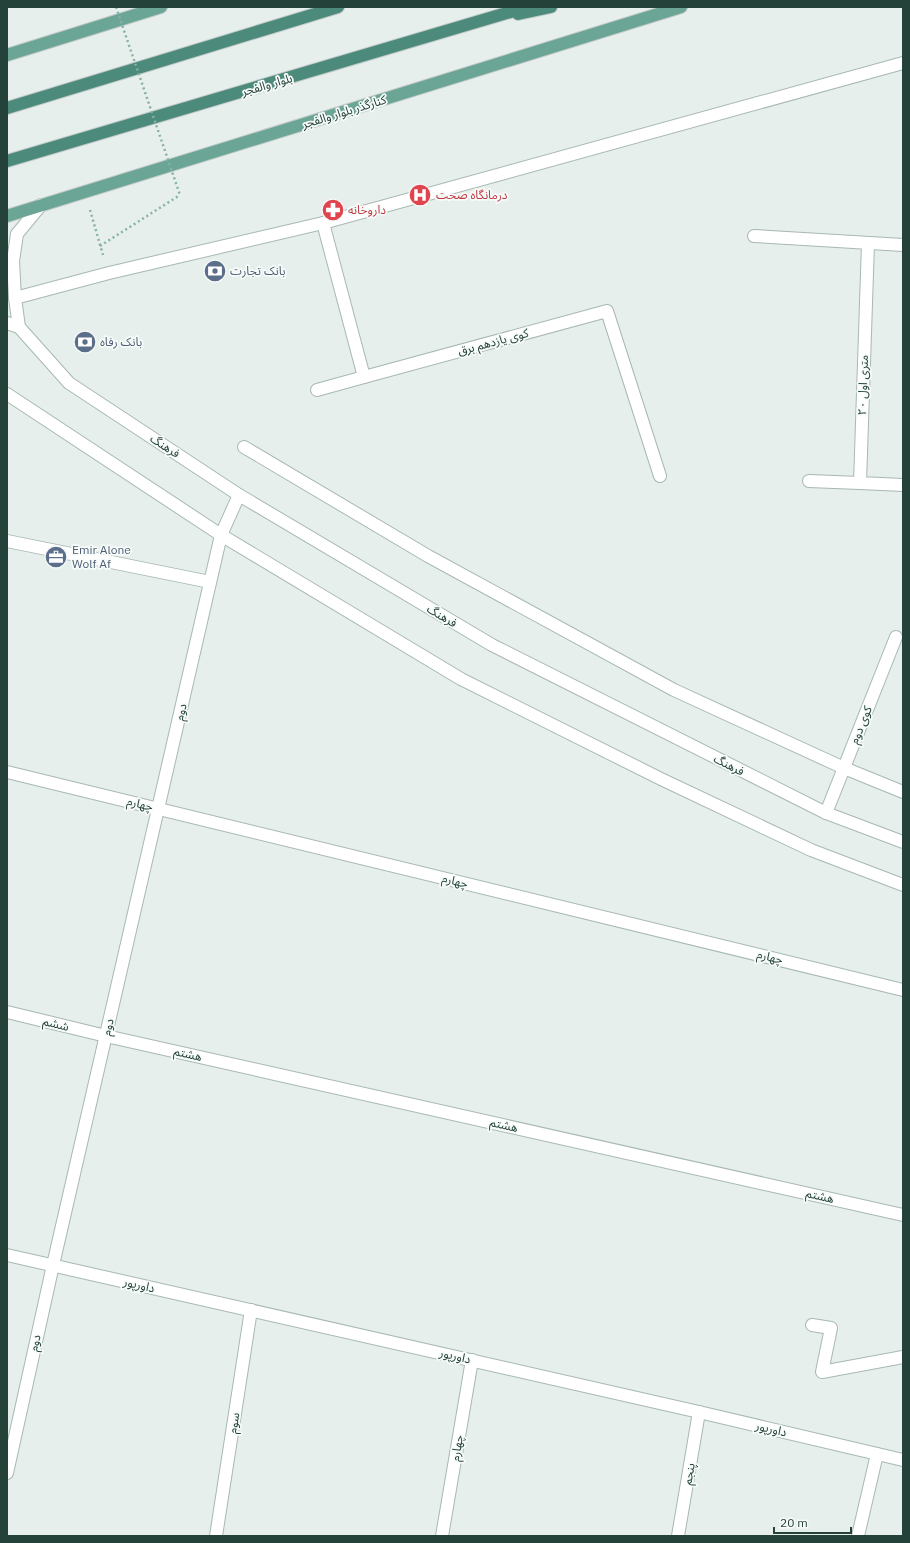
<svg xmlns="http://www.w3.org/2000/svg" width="910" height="1543" font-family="'IBM Plex Sans','Noto Sans Arabic',sans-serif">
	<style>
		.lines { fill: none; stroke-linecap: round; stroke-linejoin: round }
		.minor-casing { stroke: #a8b8b2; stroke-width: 14 }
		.tertiary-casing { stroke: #a8b8b2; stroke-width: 14 }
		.primary-casing { stroke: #c2cac8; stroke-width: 14 }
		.trunk-casing { stroke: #c2cac8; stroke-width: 14 }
		.path { stroke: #86b3a5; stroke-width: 2.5; stroke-dasharray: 2 3; stroke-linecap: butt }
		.minor { stroke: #fff; stroke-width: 12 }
		.tertiary { stroke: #fff; stroke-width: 12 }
		.primary { stroke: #6aa596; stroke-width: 12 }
		.trunk { stroke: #4c8a7c; stroke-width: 12 }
		.path-bridge { stroke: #86b3a5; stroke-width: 2.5; stroke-dasharray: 2 3; stroke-linecap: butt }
		.labels { text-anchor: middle; stroke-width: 3.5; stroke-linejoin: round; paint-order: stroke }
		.street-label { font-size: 12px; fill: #24423a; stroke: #f7fbf9 }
		.health-label { font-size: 12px; fill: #be3a42; stroke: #f7fbf9; text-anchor: start }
		.service-label { font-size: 12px; fill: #4e5e75; stroke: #f7fbf9; text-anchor: start }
	</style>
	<rect width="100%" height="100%" fill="#e6efeb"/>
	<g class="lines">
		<g class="minor-casing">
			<g id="minor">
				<polyline points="323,223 364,377 607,311 660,476"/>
				<polyline points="754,236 903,245"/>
				<polyline points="868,243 860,483 903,485"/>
				<polyline points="15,298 109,273 323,223 903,63"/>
				<polyline points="317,390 364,377"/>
				<polyline points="244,447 428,556 674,690 844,768 903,792"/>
				<polyline points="809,481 860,483"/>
				<polyline points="7,541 210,582"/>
				<polyline points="7,772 903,990"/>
				<polyline points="826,813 896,637"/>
				<polyline points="7,1012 106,1036 903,1215"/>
				<polyline points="7,1255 699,1412 903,1460"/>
				<polyline points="812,1325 831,1328 822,1372 903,1357"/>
				<polyline points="7,1473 53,1265 221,535 239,495"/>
				<polyline points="216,1536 251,1310"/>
				<polyline points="442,1536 472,1360"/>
				<polyline points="678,1536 699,1412"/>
				<polyline points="858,1536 877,1454"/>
			</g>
		</g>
		<g class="tertiary-casing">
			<g id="tertiary">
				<polyline points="7,323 19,327"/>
				<polyline points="19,327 69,383 239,495 492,645 826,813 903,842"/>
				<polyline points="19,327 15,298 13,261 17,234 41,205"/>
				<polyline points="7,394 221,535 461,679 661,779 811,850 903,885"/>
			</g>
		</g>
		<g class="primary-casing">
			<g id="primary">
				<polyline points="7,55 161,7"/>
				<polyline points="7,216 681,7"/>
			</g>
		</g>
		<g class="trunk-casing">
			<g id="trunk">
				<polyline points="518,14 551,7"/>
				<polyline points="7,108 338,7"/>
				<polyline points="7,161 527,7"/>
			</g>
		</g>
		<g class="path">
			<polyline points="90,210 103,255"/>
			<polyline points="100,246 180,195"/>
		</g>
		<use href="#minor" class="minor"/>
		<use href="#tertiary" class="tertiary"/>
		<use href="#primary" class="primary"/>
		<use href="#trunk" class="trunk"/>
		<polyline class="path-bridge" points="116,7 180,195"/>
	</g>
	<defs>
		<g id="hospital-disc" transform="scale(1.15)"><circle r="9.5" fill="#e0444e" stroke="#f7fbf9"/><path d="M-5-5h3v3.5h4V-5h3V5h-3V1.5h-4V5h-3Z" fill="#fff"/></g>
		<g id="pharmacy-disc" transform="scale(1.15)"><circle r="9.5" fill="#e0444e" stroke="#f7fbf9"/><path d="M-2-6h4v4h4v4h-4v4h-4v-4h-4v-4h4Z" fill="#fff"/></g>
		<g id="bank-disc" transform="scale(1.15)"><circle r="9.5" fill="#5c6f8a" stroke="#f7fbf9"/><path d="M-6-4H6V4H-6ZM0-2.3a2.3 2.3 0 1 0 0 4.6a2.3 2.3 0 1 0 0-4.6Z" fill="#fff"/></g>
		<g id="office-disc" transform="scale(1.15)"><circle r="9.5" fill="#5c6f8a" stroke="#f7fbf9"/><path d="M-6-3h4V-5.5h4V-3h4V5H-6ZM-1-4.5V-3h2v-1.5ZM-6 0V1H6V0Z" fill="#fff"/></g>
	</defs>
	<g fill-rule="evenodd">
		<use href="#hospital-disc" x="420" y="195"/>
		<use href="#pharmacy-disc" x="333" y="210"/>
		<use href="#bank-disc" x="215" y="271"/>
		<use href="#bank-disc" x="85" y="342"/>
		<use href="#office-disc" x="56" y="557"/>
	</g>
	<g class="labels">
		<g class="street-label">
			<text transform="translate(267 85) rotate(-16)" y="4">بلوار والفجر</text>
			<text transform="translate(344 112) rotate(-17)" y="4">کنارگذر بلوار والفجر</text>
			<text transform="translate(493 342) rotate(-15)" y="4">کوی یازدهم برق</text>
			<text transform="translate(863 385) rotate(-88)" y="4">۲۰ متری اول</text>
			<text transform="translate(165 446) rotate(33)" y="4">فرهنگ</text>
			<text transform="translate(442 616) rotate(31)" y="4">فرهنگ</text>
			<text transform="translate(181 712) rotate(-77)" y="4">دوم</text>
			<text transform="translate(861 725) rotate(-68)" y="4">کوی دوم</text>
			<text transform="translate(729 765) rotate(27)" y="4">فرهنگ</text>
			<text transform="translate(140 804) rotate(14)" y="4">چهارم</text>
			<text transform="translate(455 881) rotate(14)" y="4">چهارم</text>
			<text transform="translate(770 957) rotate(14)" y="4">چهارم</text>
			<text transform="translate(56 1024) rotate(14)" y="4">ششم</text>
			<text transform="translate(108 1027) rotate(-77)" y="4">دوم</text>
			<text transform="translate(188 1054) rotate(13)" y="4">هشتم</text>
			<text transform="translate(504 1125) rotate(13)" y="4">هشتم</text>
			<text transform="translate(820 1196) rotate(13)" y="4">هشتم</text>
			<text transform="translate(139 1285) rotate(13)" y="4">داورپور</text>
			<text transform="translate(35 1343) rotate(-78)" y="4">دوم</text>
			<text transform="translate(455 1356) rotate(13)" y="4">داورپور</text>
			<text transform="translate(234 1423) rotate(-81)" y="4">سوم</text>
			<text transform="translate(771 1429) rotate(13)" y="4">داورپور</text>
			<text transform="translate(457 1448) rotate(-81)" y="4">چهارم</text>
			<text transform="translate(689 1474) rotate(-80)" y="4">پنجم</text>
		</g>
		<g class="health-label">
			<text x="436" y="199">درمانگاه صحت</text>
			<text x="348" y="214">داروخانه</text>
		</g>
		<g class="service-label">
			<text x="230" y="275">بانک تجارت</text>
			<text x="100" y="346">بانک رفاه</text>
			<text x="72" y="554">Emir Alone<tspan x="72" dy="14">Wolf Af</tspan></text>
		</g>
	</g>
	<rect width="910" height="1543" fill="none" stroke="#24423a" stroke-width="16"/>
	<path d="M774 1527v6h77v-6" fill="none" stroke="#24423a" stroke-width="2"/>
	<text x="780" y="1527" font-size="12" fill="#24423a" stroke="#f7fbf9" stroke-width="3" paint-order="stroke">20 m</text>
</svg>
